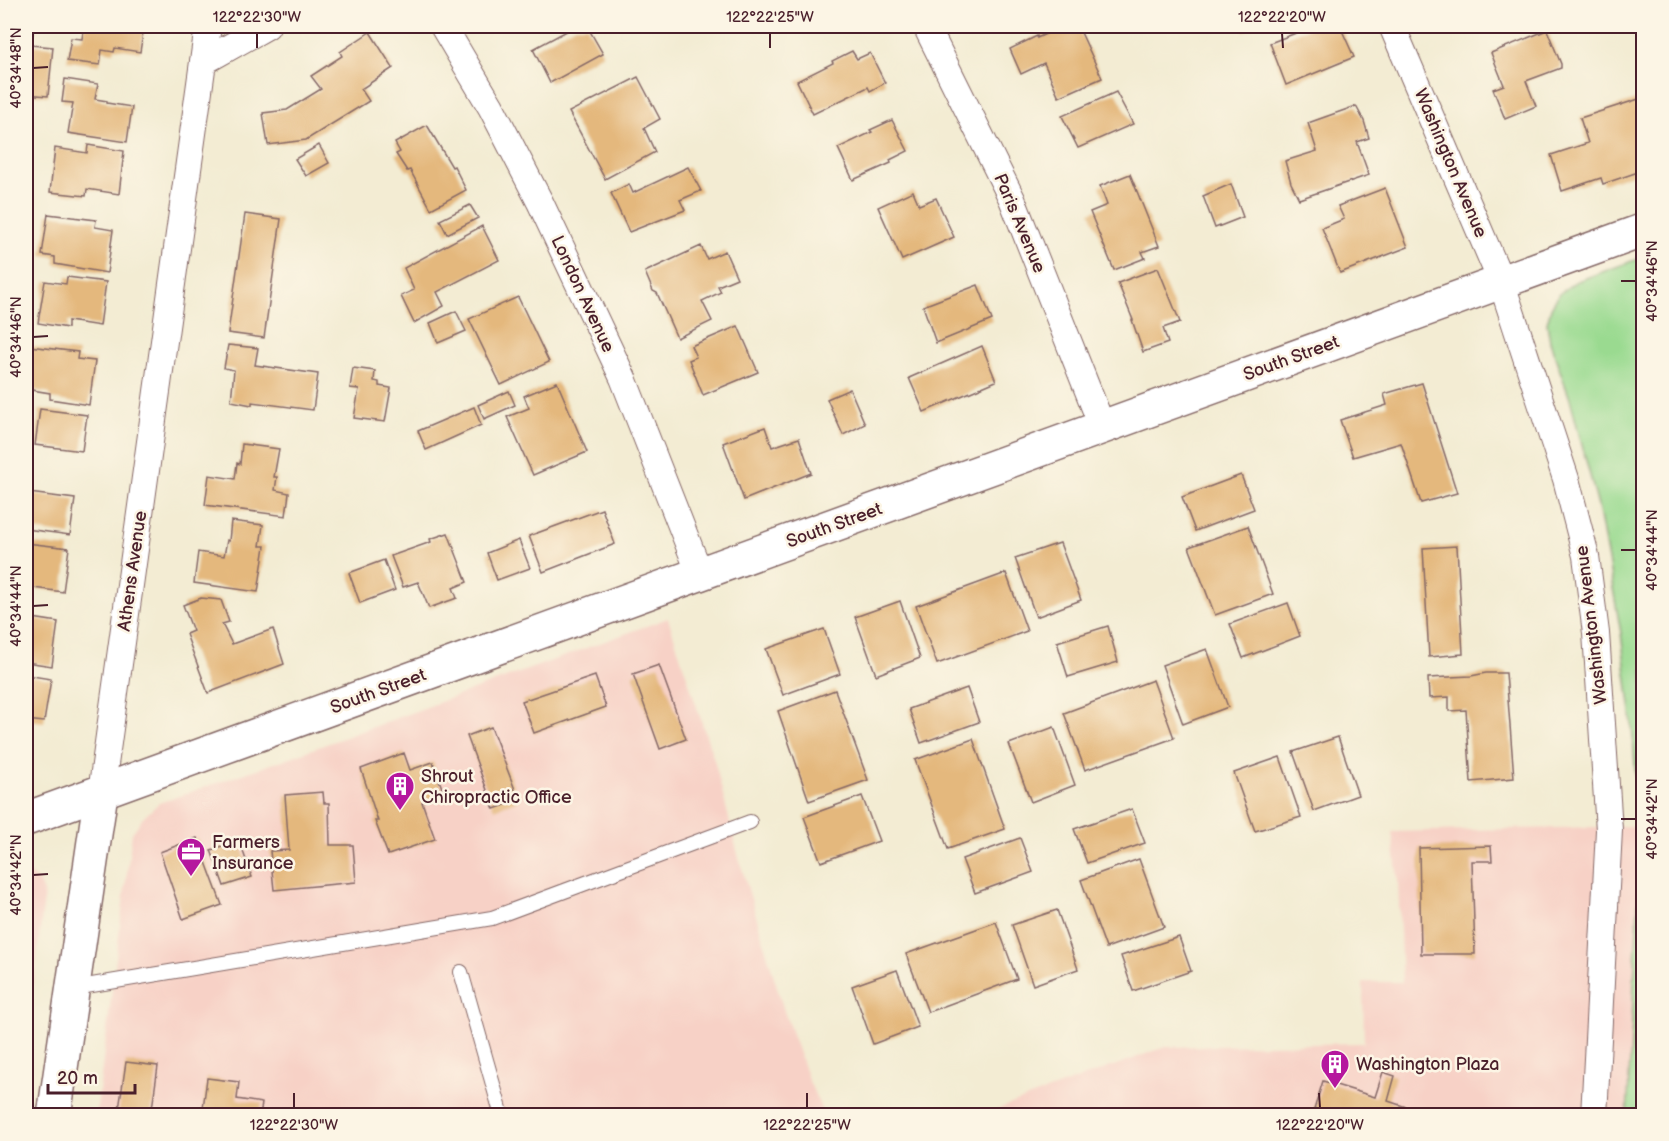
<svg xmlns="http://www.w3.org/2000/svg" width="1669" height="1141" font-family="'Balsamiq Sans',sans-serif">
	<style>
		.built { fill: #f7d1c6 }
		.green { fill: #9ada90; stroke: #727c5e; stroke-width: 1.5 }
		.building { fill: #e4b87d }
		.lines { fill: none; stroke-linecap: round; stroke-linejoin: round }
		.lane-casing { stroke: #856766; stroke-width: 16 }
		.street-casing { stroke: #856766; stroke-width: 28 }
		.secondary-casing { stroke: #856766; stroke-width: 36 }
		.lane { stroke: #fff; stroke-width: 14 }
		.street { stroke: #fff; stroke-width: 26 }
		.secondary { stroke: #fff; stroke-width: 33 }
		.ticks { fill: none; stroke: #4a1f2b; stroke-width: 2 }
		.labels { text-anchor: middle; stroke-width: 5; stroke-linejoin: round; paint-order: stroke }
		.street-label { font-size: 18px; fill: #4a1f2b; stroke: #fcf5e5 }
		.poi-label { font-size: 18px; fill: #4a1f2b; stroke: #fcf5e5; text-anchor: start }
		.neatline { fill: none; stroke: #4a1f2b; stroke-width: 2 }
		.ticks-label { font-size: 15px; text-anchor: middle; fill: #4a1f2b }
	</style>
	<rect width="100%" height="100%" fill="#fcf5e5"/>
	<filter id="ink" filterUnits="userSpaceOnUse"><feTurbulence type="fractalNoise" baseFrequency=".0167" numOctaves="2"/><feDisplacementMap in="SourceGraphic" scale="12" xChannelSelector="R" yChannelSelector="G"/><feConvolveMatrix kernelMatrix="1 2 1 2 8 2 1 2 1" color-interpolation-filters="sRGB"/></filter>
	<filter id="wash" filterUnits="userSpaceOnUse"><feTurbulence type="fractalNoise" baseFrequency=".008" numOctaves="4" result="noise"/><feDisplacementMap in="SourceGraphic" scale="24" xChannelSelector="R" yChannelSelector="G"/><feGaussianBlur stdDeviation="1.35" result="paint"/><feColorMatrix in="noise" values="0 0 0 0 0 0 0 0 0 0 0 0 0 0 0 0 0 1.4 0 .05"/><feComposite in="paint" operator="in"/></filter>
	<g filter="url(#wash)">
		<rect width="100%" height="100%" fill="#f3ecd3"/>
		<g class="built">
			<polygon points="668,618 715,763 738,855 784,1011 808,1079 824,1115 96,1116 132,833 143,818 159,803 283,760"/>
			<polygon points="1638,826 1639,888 1627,1115 979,1116 1165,1047 1364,1043 1363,982 1402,982 1398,880 1392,832"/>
			<polygon points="26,871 38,881 43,892 44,900 26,1035"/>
		</g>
		<polygon class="green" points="1643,257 1644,1115 1627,1116 1639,888 1636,777 1631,713 1621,633 1599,510 1570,399 1550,342 1547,323 1551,308 1559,294 1575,282"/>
		<g id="blocks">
			<g class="building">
				<polygon points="26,26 34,26 31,45 53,47 48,96 26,94"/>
				<polygon points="84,26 144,26 140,52 115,48 114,52 102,50 100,65 67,61 71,38 82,39"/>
				<polygon points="576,26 587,26 603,54 550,83 533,49"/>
				<polygon points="1063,26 1078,26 1102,78 1059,97 1044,63 1021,74 1010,49 1037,36 1037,38"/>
				<polygon points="1242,26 1256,26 1244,31"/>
				<polygon points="1314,26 1340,26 1354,57 1286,85 1270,43"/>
				<polygon points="1547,30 1561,64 1561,68 1526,81 1536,106 1505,119 1493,89 1504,85 1491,53"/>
				<polygon points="370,32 393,68 361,89 369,101 306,140 268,145 263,113 287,110 321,89 311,76 342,56 340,52"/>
				<polygon points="852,51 857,59 870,53 885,83 870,91 868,87 813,114 797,81 833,63 832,61"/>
				<polygon points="638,77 660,119 644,128 655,152 605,179 569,112"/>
				<polygon points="65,79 98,84 95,99 107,101 107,103 132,107 127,142 68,133 73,103 62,102"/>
				<polygon points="1116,92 1133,124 1078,148 1062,116"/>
				<polygon points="1639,99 1644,111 1644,170 1603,184 1601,178 1562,191 1551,155 1588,143 1580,118"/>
				<polygon points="1356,106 1364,121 1369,138 1357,142 1369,175 1299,199 1291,183 1285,161 1317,151 1308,123"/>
				<polygon points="892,120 908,151 890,160 891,163 853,180 838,148 872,132 870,130"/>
				<polygon points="427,125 452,167 454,166 466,190 431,209 410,170 407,171 396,154 400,152 395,143"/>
				<polygon points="88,145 124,151 119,194 87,189 86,196 50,192 55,148 87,153"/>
				<polygon points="319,145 329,163 306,176 295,159"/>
				<polygon points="688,167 701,191 680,200 685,210 629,232 611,193 629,184 633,193"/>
				<polygon points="1130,174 1159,246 1142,252 1145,258 1114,270 1090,212 1107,205 1100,186"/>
				<polygon points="1231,184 1243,217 1215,228 1203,196"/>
				<polygon points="1385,188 1408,247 1340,273 1322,228 1344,219 1338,206"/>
				<polygon points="913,191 919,205 936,198 954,237 902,260 878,207"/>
				<polygon points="470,205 478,218 447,234 440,220"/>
				<polygon points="48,214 96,220 95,227 113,230 107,273 55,264 55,257 42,255"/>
				<polygon points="245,214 281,219 264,338 228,333"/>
				<polygon points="482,226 499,260 437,292 444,306 414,323 401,296 414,290 404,268"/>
				<polygon points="701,246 707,259 725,251 737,278 718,286 721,292 702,301 712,321 677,338 657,293 653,291 645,272"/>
				<polygon points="1158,268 1180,322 1163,328 1168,343 1143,352 1132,320 1133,320 1118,283"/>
				<polygon points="67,277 106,282 100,326 68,321 68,328 38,323 45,281 66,284"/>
				<polygon points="978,285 992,320 936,343 923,306"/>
				<polygon points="518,297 549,362 501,385 469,319"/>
				<polygon points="456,311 466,331 438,343 430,323"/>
				<polygon points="738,326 758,372 703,395 689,360 696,357 691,346"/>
				<polygon points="228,345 258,348 255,365 318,374 313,410 252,402 252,405 231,401 234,370 224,368"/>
				<polygon points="29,346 78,352 77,359 95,361 89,405 50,399 50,393 26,389 26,369"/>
				<polygon points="982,346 996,381 924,412 909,378"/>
				<polygon points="353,368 375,371 374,381 379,382 379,386 391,388 385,422 354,418 359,389 350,388"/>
				<polygon points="557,382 587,452 533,475 507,417 529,408 524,396"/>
				<polygon points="1422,383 1457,493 1421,503 1401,443 1353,457 1340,420 1387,405 1384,394"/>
				<polygon points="850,389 865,424 843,435 827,399"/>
				<polygon points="509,391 515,405 484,419 478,405"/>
				<polygon points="474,407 481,425 426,450 418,431"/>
				<polygon points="40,409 87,415 82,451 35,445"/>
				<polygon points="765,427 772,447 799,438 811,473 744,500 723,443"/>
				<polygon points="242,444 279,449 274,477 277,477 275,490 289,493 286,516 205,505 209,475 235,479 237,463 240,464"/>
				<polygon points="1241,475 1254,509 1195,531 1182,497"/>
				<polygon points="29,493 75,499 70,535 26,529 26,515"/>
				<polygon points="602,509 615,544 543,572 529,536"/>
				<polygon points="231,521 263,525 260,546 265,546 258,592 194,583 198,552 224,556 227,540 229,541"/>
				<polygon points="1248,526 1273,594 1215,615 1189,547"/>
				<polygon points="448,533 467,582 453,588 457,598 429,608 418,582 403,587 391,556 431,542 430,539"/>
				<polygon points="519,540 530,568 497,580 487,553"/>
				<polygon points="26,543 69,548 63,592 26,587"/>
				<polygon points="1060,543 1081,600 1036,617 1015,558"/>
				<polygon points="1457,546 1463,654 1429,657 1423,548"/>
				<polygon points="384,560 395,590 360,603 349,573"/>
				<polygon points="1006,573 1027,631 937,664 916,606"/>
				<polygon points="201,598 221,600 229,622 222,624 232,644 273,629 284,664 208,693 186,634 193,631 183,605"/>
				<polygon points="900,601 920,658 876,675 855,617"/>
				<polygon points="1288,603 1300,636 1243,658 1230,624"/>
				<polygon points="26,617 58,622 52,666 26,662"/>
				<polygon points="1108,626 1118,662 1068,677 1057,642"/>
				<polygon points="824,629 840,674 783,695 766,649"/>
				<polygon points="1207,649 1228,707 1183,724 1162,665"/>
				<polygon points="659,665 686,739 660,749 633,674"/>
				<polygon points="1486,673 1506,673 1514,778 1471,782 1466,710 1449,711 1449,697 1429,698 1428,678 1471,676"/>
				<polygon points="26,675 51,679 44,722 26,720"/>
				<polygon points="595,676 606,707 534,733 522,701"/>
				<polygon points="1153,680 1174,738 1085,770 1064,713"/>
				<polygon points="967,688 979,722 921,743 909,709"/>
				<polygon points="835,690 868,780 809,801 778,711"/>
				<polygon points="491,727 519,800 494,809 467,736"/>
				<polygon points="1054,727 1075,785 1031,802 1009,744"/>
				<polygon points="1338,737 1358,795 1314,811 1293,752"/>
				<polygon points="973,739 1005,829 948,849 915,760"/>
				<polygon points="404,753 410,770 433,762 444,794 422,802 435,839 388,855 375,821 378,821 361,769"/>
				<polygon points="1280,757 1301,817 1255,831 1234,773"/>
				<polygon points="323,792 324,803 329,803 330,845 353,845 356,882 274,890 270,851 289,850 285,795"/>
				<polygon points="862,796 879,841 821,862 804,817"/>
				<polygon points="1132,809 1145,843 1087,863 1074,829"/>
				<polygon points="197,838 222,905 183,919 160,852"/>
				<polygon points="1020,838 1033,872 975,893 962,859"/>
				<polygon points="239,840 252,877 224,886 211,850"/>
				<polygon points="1491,846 1492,861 1472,861 1475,954 1421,954 1419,848"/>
				<polygon points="1139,859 1164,927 1106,948 1081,880"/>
				<polygon points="1057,910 1078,969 1033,985 1012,925"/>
				<polygon points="996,922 1017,979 928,1012 906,954"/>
				<polygon points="1179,937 1191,971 1133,991 1121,956"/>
				<polygon points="897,970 918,1027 873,1044 852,986"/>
				<polygon points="126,1062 158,1066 151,1116 118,1116"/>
				<polygon points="1383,1072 1395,1076 1388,1101 1433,1116 1312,1116 1323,1081 1375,1097"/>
				<polygon points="207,1078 239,1082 237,1099 262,1103 260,1116 202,1116"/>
			</g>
		</g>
	</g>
	<g filter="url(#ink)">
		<use href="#blocks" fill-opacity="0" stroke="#856766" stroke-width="1.5"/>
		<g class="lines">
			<g class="lane-casing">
				<g id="lane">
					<polyline points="461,972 502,1116"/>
					<polyline points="74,988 492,918 750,822"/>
				</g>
			</g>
			<g class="street-casing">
				<g id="street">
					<polyline points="443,26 491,107 540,202 623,378 700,574"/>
					<polyline points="926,26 1012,199 1102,426"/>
					<polyline points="1392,26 1501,281 1566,479 1586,556 1596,633 1609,830 1594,1116"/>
					<polyline points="203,62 267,26"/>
					<polyline points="101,793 208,26"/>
				</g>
			</g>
			<g class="secondary-casing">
				<g id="secondary">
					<polyline points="26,819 1644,230"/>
					<polyline points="54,1116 101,793"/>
				</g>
			</g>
			<use href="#lane" class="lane"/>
			<use href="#street" class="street"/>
			<use href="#secondary" class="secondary"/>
		</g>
	</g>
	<path class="ticks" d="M257,33V48M770,33V48M1282,33L1283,48M33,68L48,67M1621,281H1636M33,337L48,336M1621,550H1636M33,606L48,605M1621,819H1636M33,875L48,874M294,1093V1108M807,1093V1108M1319,1093L1320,1108"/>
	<defs>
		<g id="building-pin" transform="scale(1.5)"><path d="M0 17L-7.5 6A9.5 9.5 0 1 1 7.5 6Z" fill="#b5179e" stroke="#fcf5e5"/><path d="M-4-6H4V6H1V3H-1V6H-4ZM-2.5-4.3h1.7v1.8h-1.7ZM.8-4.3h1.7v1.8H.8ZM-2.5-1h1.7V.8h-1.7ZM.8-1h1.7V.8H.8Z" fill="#fff"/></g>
		<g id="office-pin" transform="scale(1.5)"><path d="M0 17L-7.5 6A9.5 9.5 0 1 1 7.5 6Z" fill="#b5179e" stroke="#fcf5e5"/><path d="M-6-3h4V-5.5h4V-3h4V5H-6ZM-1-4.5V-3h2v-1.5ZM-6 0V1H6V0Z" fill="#fff"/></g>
	</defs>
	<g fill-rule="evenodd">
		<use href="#building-pin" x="400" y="786"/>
		<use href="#office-pin" x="191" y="852"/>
		<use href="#building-pin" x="1335" y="1064"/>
	</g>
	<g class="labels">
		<g class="street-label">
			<text transform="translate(1451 163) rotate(67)" y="6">Washington Avenue</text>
			<text transform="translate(1020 223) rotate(67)" y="6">Paris Avenue</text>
			<text transform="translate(583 294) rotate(65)" y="6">London Avenue</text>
			<text transform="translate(1291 358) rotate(-20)" y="6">South Street</text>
			<text transform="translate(834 525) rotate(-20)" y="6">South Street</text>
			<text transform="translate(132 571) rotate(-82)" y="6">Athens Avenue</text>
			<text transform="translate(1591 625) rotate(-97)" y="6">Washington Avenue</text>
			<text transform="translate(378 691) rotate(-20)" y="6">South Street</text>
		</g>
		<g class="poi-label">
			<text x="421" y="782">Shrout<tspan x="421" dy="21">Chiropractic Office</tspan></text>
			<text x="212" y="848">Farmers<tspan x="212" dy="21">Insurance</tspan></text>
			<text x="1356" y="1070">Washington Plaza</text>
		</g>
	</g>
	<rect width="1669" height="1141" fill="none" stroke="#fcf5e5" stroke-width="66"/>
	<path d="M48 1084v9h87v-9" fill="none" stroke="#4a1f2b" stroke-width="3"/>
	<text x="57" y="1084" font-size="18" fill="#4a1f2b" stroke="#fcf5e5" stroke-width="4.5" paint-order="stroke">20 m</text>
	<rect x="33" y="33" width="1603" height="1075" class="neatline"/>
	<g class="ticks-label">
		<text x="257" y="22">122°22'30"W</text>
		<text x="770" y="22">122°22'25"W</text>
		<text x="1282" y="22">122°22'20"W</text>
		<text transform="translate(16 68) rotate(-90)" y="5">40°34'48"N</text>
		<text transform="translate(1652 281) rotate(-90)" y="5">40°34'46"N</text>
		<text transform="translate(16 337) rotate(-90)" y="5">40°34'46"N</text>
		<text transform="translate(1652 550) rotate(-90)" y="5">40°34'44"N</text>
		<text transform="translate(16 606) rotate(-90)" y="5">40°34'44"N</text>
		<text transform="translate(1652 819) rotate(-90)" y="5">40°34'42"N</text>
		<text transform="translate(16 875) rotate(-90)" y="5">40°34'42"N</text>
		<text x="294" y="1130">122°22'30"W</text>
		<text x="807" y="1130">122°22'25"W</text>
		<text x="1320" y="1130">122°22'20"W</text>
	</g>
</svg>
